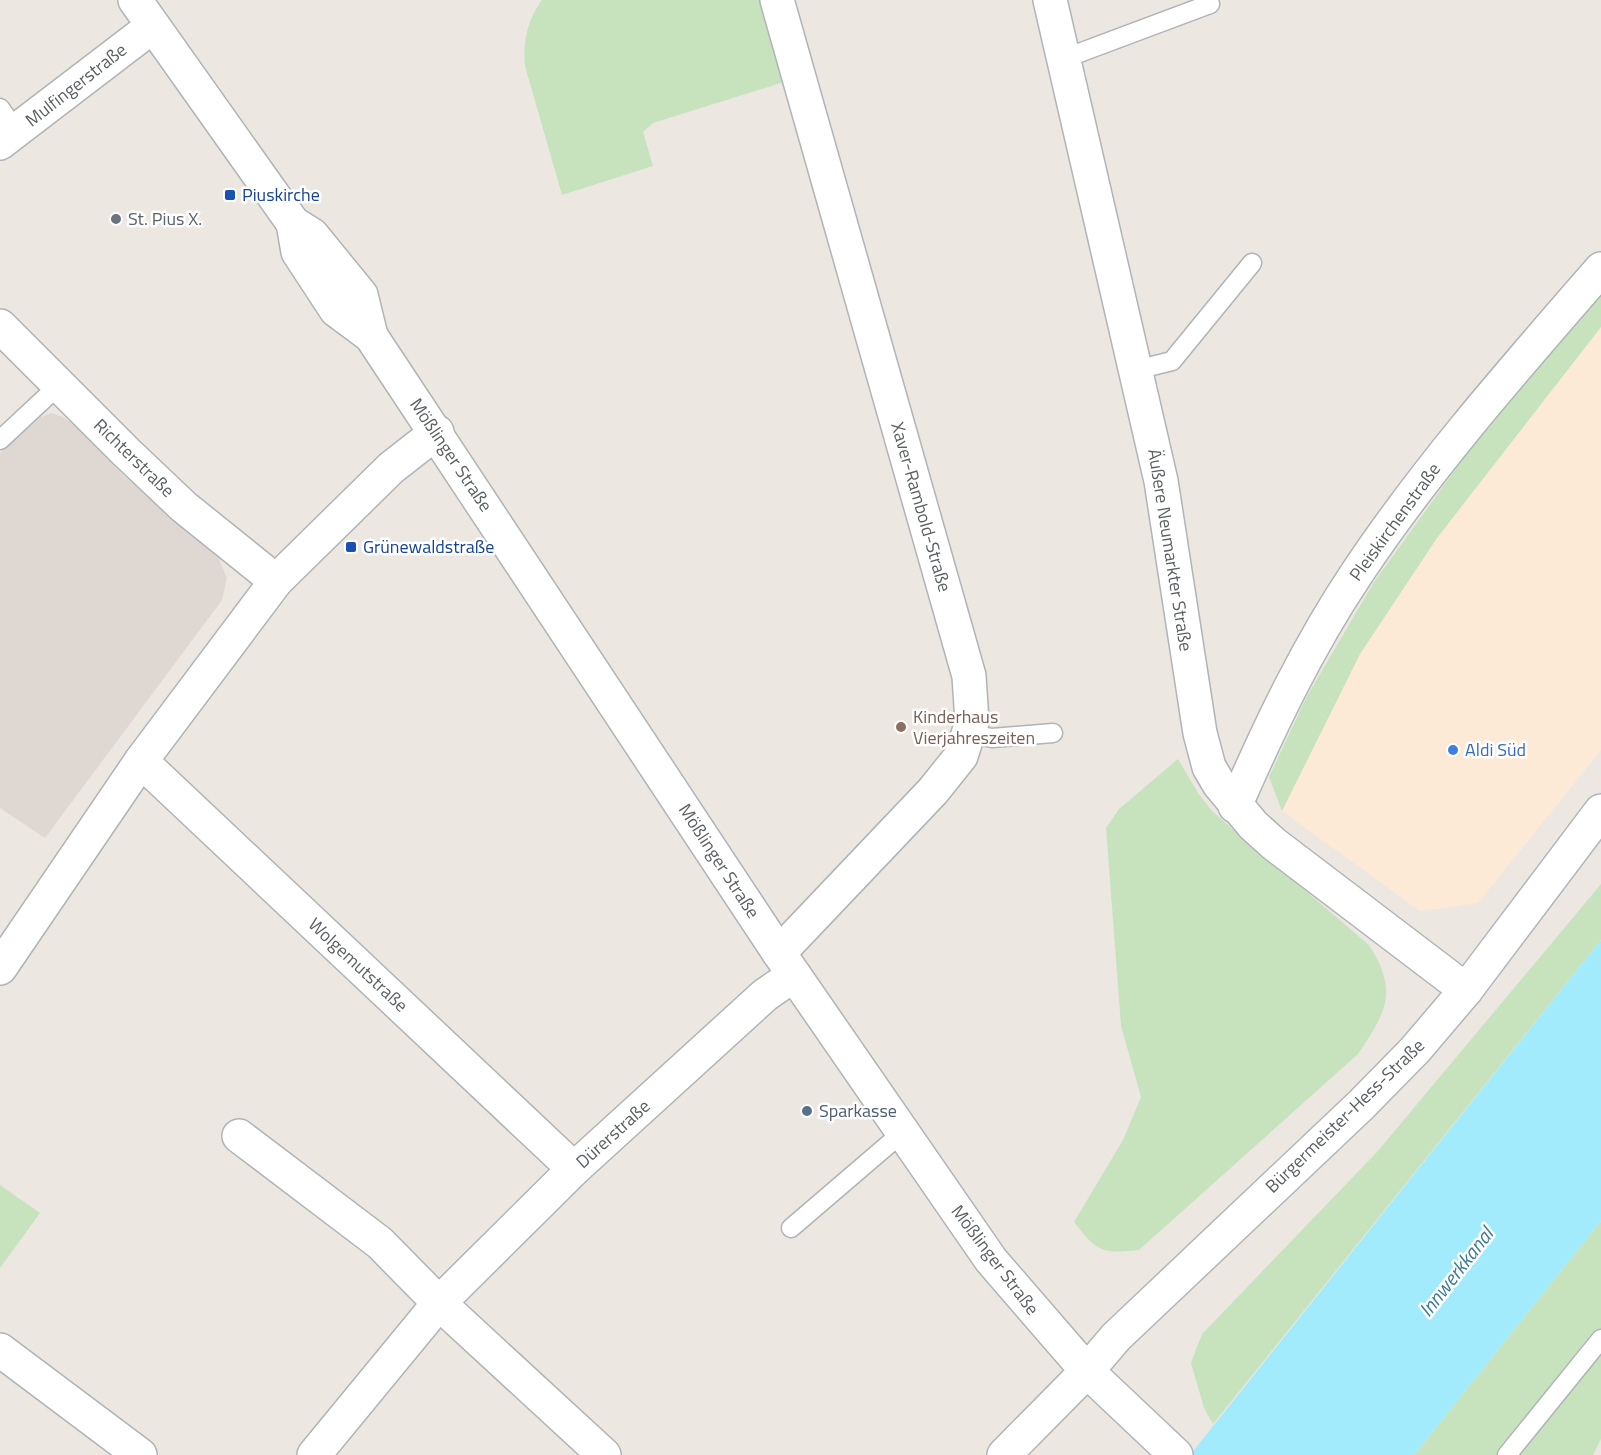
<svg xmlns="http://www.w3.org/2000/svg" width="1601" height="1455" font-family="'Titillium Web',sans-serif">
	<style>
		.commercial { fill: #fcead6 }
		.education { fill: #dfd8d2 }
		.green { fill: #c7e3be }
		.water { fill: #a1ebfc }
		.lines { fill: none; stroke-linecap: round; stroke-linejoin: round }
		.service-casing { stroke: #afb4b6; stroke-width: 21 }
		.minor-casing { stroke: #afb4b6; stroke-width: 36 }
		.tertiary-casing { stroke: #afb4b6; stroke-width: 36 }
		.secondary-casing { stroke: #b1b6b9; stroke-width: 36 }
		.service { stroke: #fff; stroke-width: 18 }
		.minor { stroke: #fff; stroke-width: 33 }
		.tertiary { stroke: #fff; stroke-width: 33 }
		.secondary { stroke: #fff; stroke-width: 33 }
		.transit-dot { fill: #1a4fb4; stroke: #fff; stroke-width: 2 }
		.worship-dot { fill: #6b7280; stroke: #fff; stroke-width: 2 }
		.education-dot { fill: #8d6e63; stroke: #fff; stroke-width: 2 }
		.shop-dot { fill: #3f7fe0; stroke: #fff; stroke-width: 2 }
		.service-dot { fill: #5c6f8a; stroke: #fff; stroke-width: 2 }
		.labels { text-anchor: middle; stroke-width: 5; stroke-linejoin: round; paint-order: stroke }
		.street-label { font-size: 18px; fill: #5a5f62; stroke: #fff }
		.transit-label { font-size: 18px; fill: #164399; stroke: #fff; text-anchor: start }
		.worship-label { font-size: 18px; fill: #5b616d; stroke: #fff; text-anchor: start }
		.education-label { font-size: 18px; fill: #785e54; stroke: #fff; text-anchor: start }
		.shop-label { font-size: 18px; fill: #366cbe; stroke: #fff; text-anchor: start }
		.service-label { font-size: 18px; fill: #4e5e75; stroke: #fff; text-anchor: start }
		.water-label { font-size: 20px; font-style: italic; fill: #387b93; stroke: #fff }
	</style>
	<rect width="100%" height="100%" fill="#ece7e1"/>
	<polygon class="commercial" points="1601,327 1601,750 1478,903 1420,911 1282,811 1360,654 1437,538"/>
	<polygon class="education" points="51,413 63,417 79,429 124,476 218,557 227,578 222,600 45,838 0,808 0,453 41,417"/>
	<g class="green">
		<path d="M542,0H764L784,82L653,123L643,132L653,166L562,195L525,66C523,42 527,20 542,0Z"/>
		<polygon points="1601,294 1601,327 1437,538 1360,654 1282,811 1269,777 1306,698 1374,582 1479,437"/>
		<path d="M1178,759L1198,793L1212,811L1369,945C1399,992 1386,1012 1358,1054L1139,1250C1102,1254 1097,1252 1074,1222L1123,1140L1141,1097L1121,1026L1106,828L1119,809Z"/>
		<polygon points="1601,884 1601,940 1213,1424 1204,1408 1191,1363 1202,1334 1377,1152"/>
		<polygon points="0,1185 40,1213 0,1268"/>
		<polygon points="1601,1221 1601,1439 1593,1455 1414,1455"/>
	</g>
	<polygon class="water" points="1601,940 1601,1221 1414,1455 1190,1455"/>
	<g class="lines">
		<g class="service-casing">
			<g id="service">
				<polyline points="1063,59 1210,4"/>
				<polyline points="0,108 16,131"/>
				<polyline points="1136,370 1172,361 1252,263"/>
				<polyline points="0,440 59,385"/>
				<polyline points="970,734 992,738 1053,733"/>
				<polyline points="791,1228 903,1132"/>
				<polyline points="1507,1455 1601,1339"/>
			</g>
		</g>
		<g class="minor-casing">
			<g id="minor">
				<polyline points="777,0 969,676 972,722 961,756 933,791 779,953"/>
				<polyline points="1050,0 1161,481 1200,733 1209,767 1219,784 1253,825 1274,844 1466,990"/>
				<polyline points="0,143 153,26"/>
				<polyline points="0,326 126,452 184,507 276,581"/>
				<polyline points="141,761 574,1169"/>
				<path d="M1235,806C1270,726 1308,646 1357,573C1429,465 1516,367 1601,269"/>
				<polyline points="0,968 141,761 276,581 391,468 437,432"/>
				<polyline points="239,1136 380,1243 439,1303 604,1455"/>
				<polyline points="0,1350 140,1455"/>
				<polyline points="314,1455 439,1303 574,1169 765,995 794,975"/>
			</g>
		</g>
		<g class="tertiary-casing">
			<g id="tertiary">
				<polyline points="135,0 293,223 312,235 361,295 371,336"/>
				<polyline points="293,223 298,252 336,310 371,336 779,953 991,1260 1087,1371"/>
			</g>
		</g>
		<g class="secondary-casing">
			<g id="secondary">
				<polyline points="1087,1371 1176,1455"/>
				<polyline points="1004,1455 1087,1371 1116,1337 1361,1105 1415,1050 1466,990 1601,811"/>
			</g>
		</g>
		<use href="#service" class="service"/>
		<use href="#minor" class="minor"/>
		<use href="#tertiary" class="tertiary"/>
		<use href="#secondary" class="secondary"/>
	</g>
	<g class="transit-dot">
		<rect x="224" y="189" width="12" height="12" rx="3"/>
		<rect x="345" y="541" width="12" height="12" rx="3"/>
	</g>
	<circle class="worship-dot" cx="116" cy="219" r="6"/>
	<circle class="education-dot" cx="901" cy="727" r="6"/>
	<circle class="shop-dot" cx="1453" cy="750" r="6"/>
	<circle class="service-dot" cx="807" cy="1111" r="6"/>
	<g class="labels">
		<g class="street-label">
			<text transform="translate(76 85) rotate(-38)" y="6">Mulfingerstraße</text>
			<text transform="translate(451 455) rotate(56)" y="6">Mößlinger Straße</text>
			<text transform="translate(134 458) rotate(44)" y="6">Richterstraße</text>
			<text transform="translate(921 507) rotate(74)" y="6">Xaver-Rambold-Straße</text>
			<text transform="translate(1395 522) rotate(-54)" y="6">Pleiskirchenstraße</text>
			<text transform="translate(1170 550) rotate(81)" y="6">Äußere Neumarkter Straße</text>
			<text transform="translate(719 861) rotate(57)" y="6">Mößlinger Straße</text>
			<text transform="translate(358 965) rotate(43)" y="6">Wolgemutstraße</text>
			<text transform="translate(1345 1116) rotate(-44)" y="6">Bürgermeister-Hess-Straße</text>
			<text transform="translate(613 1134) rotate(-42)" y="6">Dürerstraße</text>
			<text transform="translate(995 1260) rotate(53)" y="6">Mößlinger Straße</text>
		</g>
		<g class="transit-label">
			<text x="242" y="201">Piuskirche</text>
			<text x="363" y="553">Grünewaldstraße</text>
		</g>
		<g class="worship-label">
			<text x="128" y="225">St. Pius X.</text>
		</g>
		<g class="education-label">
			<text x="913" y="723">Kinderhaus<tspan x="913" dy="21">Vierjahreszeiten</tspan></text>
		</g>
		<g class="shop-label">
			<text x="1465" y="756">Aldi Süd</text>
		</g>
		<g class="service-label">
			<text x="819" y="1117">Sparkasse</text>
		</g>
		<g class="water-label">
			<text transform="translate(1456 1272) rotate(-52)" y="7">Innwerkkanal</text>
		</g>
	</g>
</svg>
